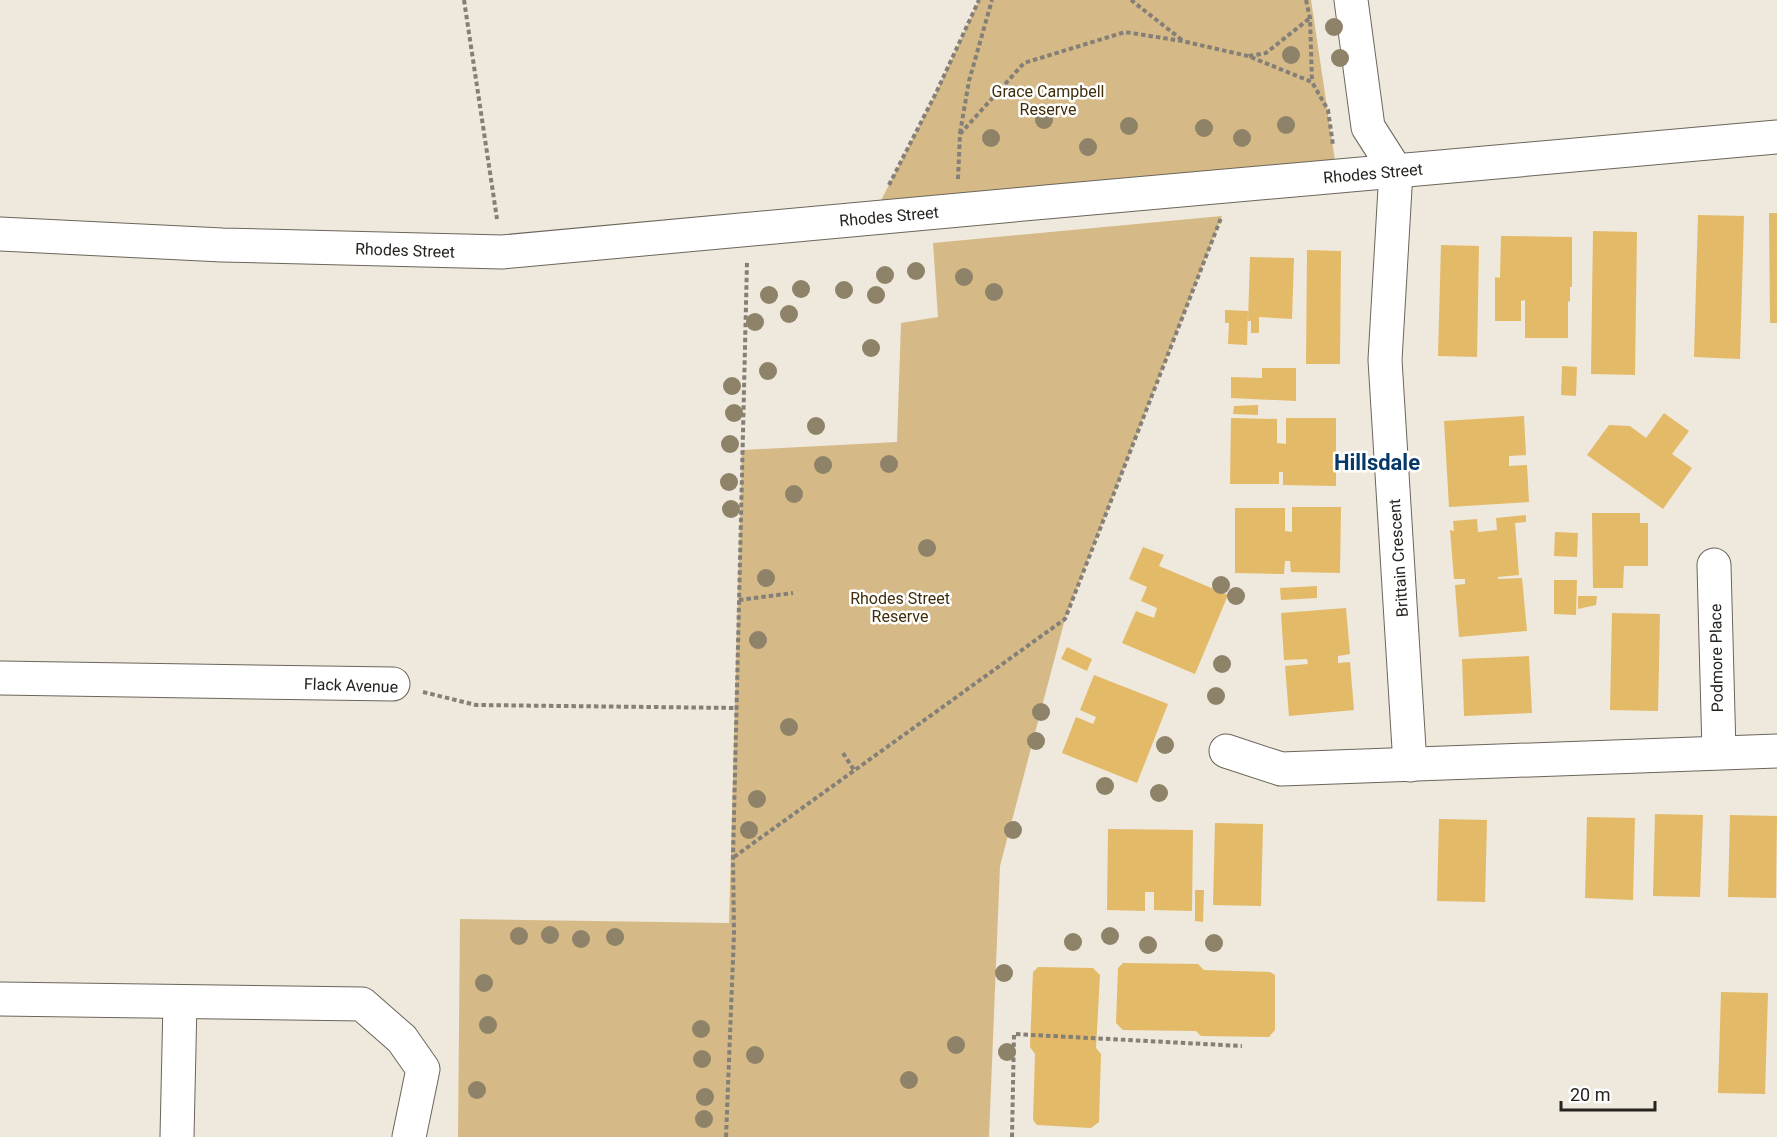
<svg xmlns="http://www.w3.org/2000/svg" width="1777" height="1137" font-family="Roboto,sans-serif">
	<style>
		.green { fill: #d5ba87 }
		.building { fill: #e3ba68 }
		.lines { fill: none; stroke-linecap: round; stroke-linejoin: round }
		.minor-casing { stroke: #6b655b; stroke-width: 35 }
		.path { stroke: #847f77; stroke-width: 4; stroke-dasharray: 4.5 3; stroke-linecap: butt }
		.minor { stroke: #fff; stroke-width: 33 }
		.tree { fill: #8e8268 }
		.labels { text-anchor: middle; stroke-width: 5; stroke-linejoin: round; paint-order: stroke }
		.park-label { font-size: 16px; fill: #3f2e09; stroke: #fff }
		.street-label { font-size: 16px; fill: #26231f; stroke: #fff }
		.district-label { font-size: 22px; font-weight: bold; fill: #06386a; stroke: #fff }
	</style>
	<rect width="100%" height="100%" fill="#efe8dc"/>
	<g class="green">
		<polygon points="979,0 1311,0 1337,174 872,218 936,93"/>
		<polygon points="1222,216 1065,619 1000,866 989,1137 458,1137 460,919 729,923 742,450 897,442 901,323 938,317 933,243"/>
	</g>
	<g class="building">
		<polygon points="1769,213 1777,213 1777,323 1770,323"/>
		<polygon points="1698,215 1744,216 1740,359 1694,357"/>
		<polygon points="1593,231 1637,232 1635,375 1591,374"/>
		<polygon points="1501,236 1572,237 1572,287 1570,287 1570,302 1568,301 1568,338 1525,338 1525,300 1521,301 1521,321 1495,321 1495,277 1500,278"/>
		<polygon points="1441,245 1479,246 1477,357 1438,356"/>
		<polygon points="1307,250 1341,251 1340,364 1306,364"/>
		<polygon points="1250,257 1294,258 1292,319 1259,317 1259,333 1251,333 1251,321 1248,321"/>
		<polygon points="1225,310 1248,311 1247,345 1228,344 1229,323 1225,323"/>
		<polygon points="1562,366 1577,367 1576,396 1561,395"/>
		<polygon points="1262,368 1296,368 1296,401 1231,398 1231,377 1262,378"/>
		<polygon points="1258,405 1258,415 1233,414 1234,406"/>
		<polygon points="1664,413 1689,431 1672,454 1692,468 1663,509 1587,455 1609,425 1630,426 1646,438"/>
		<polygon points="1524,416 1526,455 1509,456 1509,466 1527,465 1529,502 1449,507 1444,421"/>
		<polygon points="1231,418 1277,419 1277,443 1286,444 1286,418 1336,418 1336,486 1283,485 1283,472 1279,472 1279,484 1230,484"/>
		<polygon points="1292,507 1341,507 1340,573 1291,572 1290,561 1285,561 1284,574 1235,573 1235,508 1285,508 1285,531 1292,532"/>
		<polygon points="1592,513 1640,513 1640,523 1648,523 1648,566 1624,566 1623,588 1593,588"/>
		<polygon points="1526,515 1526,522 1515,523 1519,575 1498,577 1498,579 1522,578 1527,631 1459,637 1455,585 1465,584 1465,579 1454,579 1450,530 1454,531 1453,521 1477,519 1478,532 1497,530 1496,518"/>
		<polygon points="1555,532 1578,533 1577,557 1554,556"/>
		<polygon points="1143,547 1164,555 1159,566 1228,595 1195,674 1122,643 1136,611 1154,618 1157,608 1141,601 1147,587 1129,579"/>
		<polygon points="1554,580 1577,580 1576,615 1554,614"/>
		<polygon points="1317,586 1317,598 1281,600 1280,588"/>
		<polygon points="1578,596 1597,596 1596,605 1578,609"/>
		<polygon points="1346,608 1350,654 1338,656 1338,663 1350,662 1354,710 1289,716 1285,666 1308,664 1307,659 1284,660 1281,613"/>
		<polygon points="1612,613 1660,614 1658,711 1610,710"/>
		<polygon points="1067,647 1092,659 1087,671 1061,659"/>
		<polygon points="1529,656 1532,713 1464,716 1462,659"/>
		<polygon points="1094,675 1168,704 1137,783 1062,753 1076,717 1093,724 1096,717 1080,710"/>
		<polygon points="1655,814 1703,815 1700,897 1653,896"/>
		<polygon points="1730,815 1777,816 1776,898 1728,897"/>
		<polygon points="1587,817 1635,818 1633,900 1585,898"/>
		<polygon points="1439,819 1487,820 1485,902 1437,901"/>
		<polygon points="1215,823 1263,824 1261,906 1213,905"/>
		<polygon points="1108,829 1193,830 1192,911 1154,910 1154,892 1145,892 1145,911 1107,910"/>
		<polygon points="1195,890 1204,890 1203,922 1195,921"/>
		<polygon points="1123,963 1198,964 1204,970 1270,972 1275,975 1275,1030 1269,1037 1201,1036 1196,1031 1123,1030 1116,1023 1118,968"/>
		<polygon points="1038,967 1093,968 1100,975 1096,1048 1101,1054 1099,1122 1091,1128 1037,1125 1033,1120 1035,1054 1030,1047 1033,972"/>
		<polygon points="1721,992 1768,993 1765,1094 1718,1093"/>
	</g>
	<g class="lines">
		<g class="minor-casing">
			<g id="minor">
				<polyline points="1351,0 1368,127 1396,171 1385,360 1410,765"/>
				<polyline points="0,234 222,245 502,252 1046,202 1777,137"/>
				<polyline points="1714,565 1719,752"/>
				<polyline points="0,678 393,684"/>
				<polyline points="1226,751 1281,769 1777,751"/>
				<polyline points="0,999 362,1004 402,1039 423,1069 409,1137"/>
				<polyline points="177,1137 180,1002"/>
			</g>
		</g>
		<g class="path">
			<polyline points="464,0 497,219"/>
			<polyline points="1131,0 1182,40"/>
			<polyline points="1306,0 1310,18 1312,82"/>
			<polyline points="1249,56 1266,53 1310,18"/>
			<polyline points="960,133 969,81 992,0"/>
			<polyline points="958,179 960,134 1024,63 1125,32 1182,41 1248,56 1312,82 1328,110 1333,145"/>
			<polyline points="889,185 936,93 979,0"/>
			<polyline points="739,600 793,593"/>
			<polyline points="423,692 476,705 737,708"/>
			<polyline points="843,753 854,770"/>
			<polyline points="734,857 1065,619 1221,218"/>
			<polyline points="726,1137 734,934 733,858 747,262"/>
			<polyline points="1012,1137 1014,1034 1242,1046"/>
		</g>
		<use href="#minor" class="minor"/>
	</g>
	<g class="tree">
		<circle cx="1334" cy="27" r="9"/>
		<circle cx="1291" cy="55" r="9"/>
		<circle cx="1340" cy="58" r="9"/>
		<circle cx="1044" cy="120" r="9"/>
		<circle cx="1286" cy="125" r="9"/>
		<circle cx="1129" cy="126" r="9"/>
		<circle cx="1204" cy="128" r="9"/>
		<circle cx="991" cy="138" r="9"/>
		<circle cx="1242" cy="138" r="9"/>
		<circle cx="1088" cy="147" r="9"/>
		<circle cx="916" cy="271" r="9"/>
		<circle cx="885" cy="275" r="9"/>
		<circle cx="964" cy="277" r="9"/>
		<circle cx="801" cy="289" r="9"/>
		<circle cx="844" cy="290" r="9"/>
		<circle cx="994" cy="292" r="9"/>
		<circle cx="769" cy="295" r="9"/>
		<circle cx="876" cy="295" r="9"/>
		<circle cx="789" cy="314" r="9"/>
		<circle cx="755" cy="322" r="9"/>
		<circle cx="871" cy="348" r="9"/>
		<circle cx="768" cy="371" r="9"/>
		<circle cx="732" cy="386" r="9"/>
		<circle cx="734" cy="413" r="9"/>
		<circle cx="816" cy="426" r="9"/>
		<circle cx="730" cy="444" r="9"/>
		<circle cx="889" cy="464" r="9"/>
		<circle cx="823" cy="465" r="9"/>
		<circle cx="729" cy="482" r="9"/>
		<circle cx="794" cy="494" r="9"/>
		<circle cx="731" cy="509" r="9"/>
		<circle cx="927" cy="548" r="9"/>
		<circle cx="766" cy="578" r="9"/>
		<circle cx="1221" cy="585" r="9"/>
		<circle cx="1236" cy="596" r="9"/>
		<circle cx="758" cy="640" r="9"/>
		<circle cx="1222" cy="664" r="9"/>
		<circle cx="1216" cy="696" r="9"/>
		<circle cx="1041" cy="712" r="9"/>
		<circle cx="789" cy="727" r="9"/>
		<circle cx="1036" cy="741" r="9"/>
		<circle cx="1165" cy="745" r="9"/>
		<circle cx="1105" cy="786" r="9"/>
		<circle cx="1159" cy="793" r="9"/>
		<circle cx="757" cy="799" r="9"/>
		<circle cx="749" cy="830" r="9"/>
		<circle cx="1013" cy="830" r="9"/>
		<circle cx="550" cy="935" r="9"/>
		<circle cx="519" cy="936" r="9"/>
		<circle cx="1110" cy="936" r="9"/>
		<circle cx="615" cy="937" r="9"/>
		<circle cx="581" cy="939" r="9"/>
		<circle cx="1073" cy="942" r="9"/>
		<circle cx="1214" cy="943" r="9"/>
		<circle cx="1148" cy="945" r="9"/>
		<circle cx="1004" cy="973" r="9"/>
		<circle cx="484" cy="983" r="9"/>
		<circle cx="488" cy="1025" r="9"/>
		<circle cx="701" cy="1029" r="9"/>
		<circle cx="956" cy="1045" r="9"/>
		<circle cx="1007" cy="1052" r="9"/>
		<circle cx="755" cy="1055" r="9"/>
		<circle cx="702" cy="1059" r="9"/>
		<circle cx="909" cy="1080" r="9"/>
		<circle cx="477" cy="1090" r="9"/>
		<circle cx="705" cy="1097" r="9"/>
		<circle cx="704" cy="1119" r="9"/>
	</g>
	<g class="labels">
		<g class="park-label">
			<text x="1048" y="97">Grace Campbell<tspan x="1048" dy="18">Reserve</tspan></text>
			<text x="900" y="604">Rhodes Street<tspan x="900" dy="18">Reserve</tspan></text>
		</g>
		<g class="street-label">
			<text transform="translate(1373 173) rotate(-5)" y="6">Rhodes Street</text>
			<text transform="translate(889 216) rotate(-5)" y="6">Rhodes Street</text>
			<text transform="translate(405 250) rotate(2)" y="6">Rhodes Street</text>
			<text transform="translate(1398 558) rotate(-94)" y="6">Brittain Crescent</text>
			<text transform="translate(1716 658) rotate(-91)" y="6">Podmore Place</text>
			<text transform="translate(351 685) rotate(2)" y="6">Flack Avenue</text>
		</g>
		<g class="district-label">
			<text x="1377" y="470">Hillsdale</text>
		</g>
	</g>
	<path d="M1561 1101v9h94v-9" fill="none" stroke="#26231f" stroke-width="3"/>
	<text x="1570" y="1101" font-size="18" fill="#26231f" stroke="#ffffff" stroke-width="4.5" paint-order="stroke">20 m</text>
</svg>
